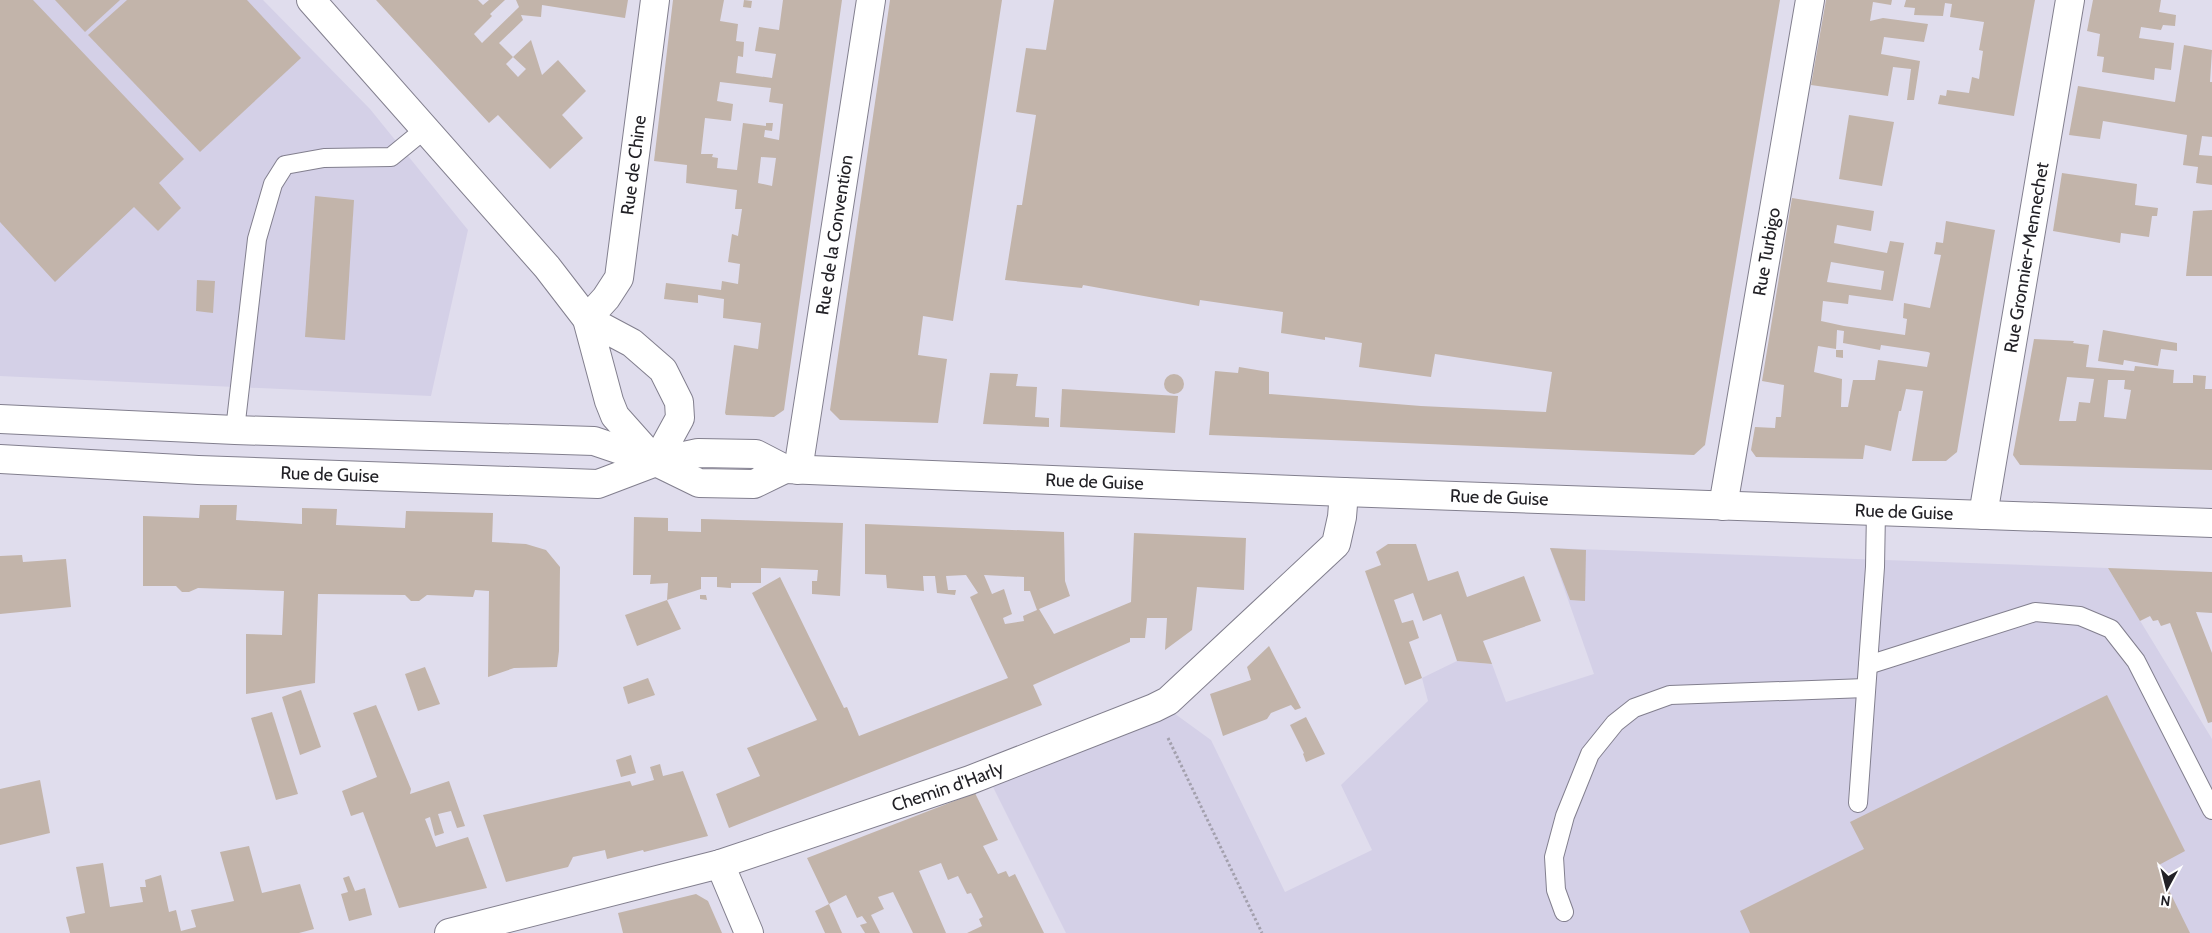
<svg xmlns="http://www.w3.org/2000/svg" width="2212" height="933" font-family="Cabin,sans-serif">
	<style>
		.built { fill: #d4d0e7 }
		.building { fill: #c2b4aa; fill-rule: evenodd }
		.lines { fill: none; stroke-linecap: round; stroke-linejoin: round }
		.lane-casing { stroke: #827f8e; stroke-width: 20 }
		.street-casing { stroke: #827f8e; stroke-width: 30 }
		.secondary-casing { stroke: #827f8e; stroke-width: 30 }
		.path { stroke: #a3a0ad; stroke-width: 3; stroke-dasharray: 2.5 2.5; stroke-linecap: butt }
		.lane { stroke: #fff; stroke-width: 18 }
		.street { stroke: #fff; stroke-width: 28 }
		.secondary { stroke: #fff; stroke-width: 28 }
		.labels { text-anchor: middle; stroke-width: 4; stroke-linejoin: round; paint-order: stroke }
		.street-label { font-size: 18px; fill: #222126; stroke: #fff }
	</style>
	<rect width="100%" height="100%" fill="#e0dded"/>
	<g class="built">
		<polygon points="0,0 263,0 370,109 468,230 431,396 0,376"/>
		<polygon points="1550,548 2108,568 2212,739 2212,933 1066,933 993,787 1171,711 1211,740 1285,892 1372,850 1341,785 1428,701 1422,678 1457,661 1492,664 1506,702 1594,674"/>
	</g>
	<g class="building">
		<polygon points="0,0 33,0 184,159 159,183 181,208 158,231 134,207 55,282 0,222"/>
		<polygon points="55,0 120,0 85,32"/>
		<polygon points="127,0 247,0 301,58 200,152 88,35"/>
		<polygon points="376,0 478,0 483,5 489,0 505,0 490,14 492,16 474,34 482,43 519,7 516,0 628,0 625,18 542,5 541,17 521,15 523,20 499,43 513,57 506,64 518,77 526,69 513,57 531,40 542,75 558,60 586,91 562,115 583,138 550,169 498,115 489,123"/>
		<path d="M673,0H724L720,21L738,24L736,41L744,42L743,57L738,56L736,73L772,78L776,54L755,51L759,27L779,30L783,0H842L784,410L774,417L726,415L725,413L734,345L758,349L761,323L723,318L724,299L698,295V303L664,299L666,283L721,290L722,281L738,284L740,264L728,262L732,234L738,236L742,209H735L737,190L686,183L687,165L654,161ZM720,82L771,88L769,102L783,104L779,140L764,137L765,130L772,131L773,123H766V126L743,123L737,170L717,168L718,158L712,157L713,154H701L705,118L731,121L733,104L717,101ZM761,157L776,158L772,186L758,183Z"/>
		<polygon points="744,0 752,1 751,8 743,7"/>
		<polygon points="890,0 1002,0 953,321 923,316 918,355 947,359 938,423 840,420 830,410"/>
		<polygon points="1054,0 1780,0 1705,445 1694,455 1209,435 1215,371 1238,373 1239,367 1269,372 1269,394 1421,406 1546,412 1552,372 1435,354 1431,377 1359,367 1362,343 1325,337 1325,340 1281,333 1283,312 1200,300 1199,306 1083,285 1082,288 1005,280 1017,205 1022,205 1036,115 1016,112 1026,48 1046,50"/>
		<polygon points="1826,0 1892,0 1891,5 1873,2 1870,21 1883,18 1928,24 1924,42 1884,37 1881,54 1920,61 1914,100 1907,100 1911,69 1893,67 1888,96 1811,85"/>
		<polygon points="1906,0 2035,0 2014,116 1938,104 1940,95 1946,96 1947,90 1969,93 1972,77 1979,79 1983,51 1979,50 1984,22 1950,17 1952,4 1945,3 1943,16 1914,15 1915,8 1904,7"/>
		<polygon points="2093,0 2161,0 2159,12 2176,15 2175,26 2163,25 2161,30 2141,27 2139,38 2174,43 2171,70 2155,68 2154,80 2102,72 2104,57 2097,56 2100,34 2087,31"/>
		<polygon points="2184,45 2212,50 2210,82 2212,82 2212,137 2202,136 2199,155 2212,156 2212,185 2196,183 2198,167 2183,165 2187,135 2103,121 2100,139 2069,135 2078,86 2175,102"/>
		<polygon points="1849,115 1894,122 1882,186 1839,179"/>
		<polygon points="2062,173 2137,184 2135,205 2158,208 2157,216 2152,216 2149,237 2121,233 2120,243 2053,231"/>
		<polygon points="315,196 354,200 345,340 305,337"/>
		<path d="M1792,198L1874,211L1871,231L1837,225L1834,243L1887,253L1890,241L1904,243L1893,301L1849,295L1848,304L1823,301L1821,321L1844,326L1905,335L1907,319L1903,318L1904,303L1930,308L1941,255L1934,254L1935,249L1936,242L1943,243L1946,221L1995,230L1957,452L1946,461H1912L1923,391L1906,389L1901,411H1899L1891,451L1865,445L1863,459L1756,457L1751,450L1755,427L1775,428L1776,417H1781L1784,385L1762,381ZM1831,262L1884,271L1881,290L1827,282ZM1837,330L1844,331L1843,343L1880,350L1881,345L1928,352L1930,353L1927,367L1878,360L1875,380H1853L1848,407H1841L1842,379L1814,372L1818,346L1836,349Z"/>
		<polygon points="2212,210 2212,276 2186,276 2193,211"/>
		<polygon points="197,280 215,281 213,313 196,311"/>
		<polygon points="2103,330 2177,343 2177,351 2161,349 2158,366 2124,360 2123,365 2098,361"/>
		<path d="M2034,339L2074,341L2073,343L2089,345L2086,367L2134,371L2135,366L2174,370L2173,383H2193V375L2206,376L2205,389H2212V470L2020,465L2013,455ZM2067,377L2094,379L2090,403L2079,402L2076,421H2059ZM2108,380H2125L2124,389L2131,390L2126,419L2104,417Z"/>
		<polygon points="1836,350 1843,350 1843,358 1836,357"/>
		<polygon points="990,373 1018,374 1016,386 1037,387 1035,417 1049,418 1049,427 983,424"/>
		<circle cx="1174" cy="384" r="10"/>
		<polygon points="1062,389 1178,396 1175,433 1060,427"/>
		<polygon points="200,505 237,505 236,520 302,524 302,508 337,509 336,525 405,528 406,511 493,513 492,542 526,544 546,550 560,567 559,651 557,667 514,668 488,677 489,591 475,590 473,597 427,595 419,601 411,601 405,595 318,594 315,683 246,694 246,634 282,635 284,591 198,588 189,592 182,592 176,586 143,586 143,516 199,518"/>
		<polygon points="634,517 668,518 668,531 701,532 701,519 843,523 840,596 812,594 812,581 817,581 818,570 761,568 761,583 731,583 731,588 717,587 717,577 701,577 701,589 667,600 668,583 650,584 651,575 633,575"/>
		<path d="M865,524L1064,532L1065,581L1070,596L1039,609L1054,634L1131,602L1134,533L1246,538L1244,590L1197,587L1192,630L1165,650L1167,618H1147L1145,638H1130V642L1033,685L1042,705L729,828L716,794L760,776L747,748L817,720L752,593L780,577L844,708L847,707L859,736L1008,678L970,597L978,593L966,575L946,576L948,590H956L955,595L937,593L935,576H923L924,591L887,588L886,575L865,574ZM984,575L1024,577V591H1030L1037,610L1023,616L1024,621L1005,624L1003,618L1012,614L1004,589L992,594Z"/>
		<polygon points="1388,544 1416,544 1428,581 1458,571 1467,597 1524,576 1541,621 1483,641 1492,664 1457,661 1441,614 1423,621 1413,593 1394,600 1402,623 1413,620 1419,638 1409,642 1422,678 1405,685 1365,571 1381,565 1376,552"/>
		<polygon points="1550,548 1586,550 1585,601 1570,600"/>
		<polygon points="22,555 23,562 66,559 71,607 0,614 0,556"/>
		<polygon points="2108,568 2212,572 2212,613 2196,612 2212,653 2212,722 2208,723 2170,623 2161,626 2158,620 2153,621 2150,616 2140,621"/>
		<polygon points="700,595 706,595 707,600 700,599"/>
		<polygon points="667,600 681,629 637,646 625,615"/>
		<polygon points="1269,646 1301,708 1295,710 1291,705 1271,713 1267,719 1223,736 1210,694 1251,680 1247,667"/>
		<polygon points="425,667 440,704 418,711 405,674"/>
		<polygon points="648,678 655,695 628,704 623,687"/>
		<polygon points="301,690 321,747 300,755 282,697"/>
		<polygon points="2107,695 2185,851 2157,866 2190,933 1750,933 1740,911 1864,849 1850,822"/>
		<polygon points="376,705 411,789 410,794 449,781 465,826 457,828 451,811 438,814 444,833 435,836 430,817 425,819 436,847 468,837 487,888 399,908 363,812 351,816 342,791 377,777 353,713"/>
		<polygon points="272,712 298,794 276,800 251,718"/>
		<polygon points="1306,717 1325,754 1306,762 1303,754 1304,753 1290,725"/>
		<polygon points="631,755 636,773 621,777 616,760"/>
		<polygon points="660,764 663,776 683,771 708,836 644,852 643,850 607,859 605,850 573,857 568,867 506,882 483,815 630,781 632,786 654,780 650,767"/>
		<polygon points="40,780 50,833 0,845 0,789"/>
		<polygon points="975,793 998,840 983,846 998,874 1006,871 1009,877 1015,874 1044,933 967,933 982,926 979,919 983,917 971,893 967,894 958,876 948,880 941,863 919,871 946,933 913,933 893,892 878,897 884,909 871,915 880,933 865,933 860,925 867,923 862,916 857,918 846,895 829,904 807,858"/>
		<polygon points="249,846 262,893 300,884 314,929 299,933 70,933 66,917 85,913 76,867 103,863 110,907 143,902 140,887 146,887 145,880 161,875 169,912 176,910 181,931 196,927 191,910 234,901 220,852"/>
		<polygon points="349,876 355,891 365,888 372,915 349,921 341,894 348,892 343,878"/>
		<polygon points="696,894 708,901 722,933 623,933 618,913"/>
		<polygon points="829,904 842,933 825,933 815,911"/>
	</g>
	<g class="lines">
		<g class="lane-casing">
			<g id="lane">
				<polyline points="235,430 257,239 273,184 285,165 324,158 391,157 424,130"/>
				<polyline points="1868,665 2035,612 2080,616 2111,629 2136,661 2212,810"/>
				<polyline points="1858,803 1875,567 1876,511"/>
				<polyline points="1564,912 1556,890 1554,857 1565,816 1590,754 1615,723 1634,708 1670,695 1866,688"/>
			</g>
		</g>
		<g class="street-casing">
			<g id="street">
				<polyline points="311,0 547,267 587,319 609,401 615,416 656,462 680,418 679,402 663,370 632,343 587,319"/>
				<path id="s1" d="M587,319L606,298L619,278L655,0"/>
				<path id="s2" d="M798,470L871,0"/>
				<path id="s3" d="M1723,506L1810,0"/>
				<path id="s4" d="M1983,515L2070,0"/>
				<polyline points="720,864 749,933"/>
				<path id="s5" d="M449,933L720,864L970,780L1154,708L1168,701L1336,544L1342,517L1344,492"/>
			</g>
		</g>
		<g class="secondary-casing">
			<g id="secondary">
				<polyline points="0,419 235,430 594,441 656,462 699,483 754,484 785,469"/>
				<path id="s6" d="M0,459L198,470L598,484L656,462L698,453L756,454L785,469L1344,492L2212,523"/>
			</g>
		</g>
		<polyline class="path" points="1168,738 1262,933"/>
		<use href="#lane" class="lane"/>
		<use href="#street" class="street"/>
		<use href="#secondary" class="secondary"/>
	</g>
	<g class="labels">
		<g class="street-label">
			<text dy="6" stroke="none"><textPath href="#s1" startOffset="166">Rue de Chine</textPath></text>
			<text dy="6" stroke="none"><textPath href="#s2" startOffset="238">Rue de la Convention</textPath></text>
			<text dy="6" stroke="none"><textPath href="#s3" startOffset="258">Rue Turbigo</textPath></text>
			<text dy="6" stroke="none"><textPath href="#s4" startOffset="261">Rue Gronnier-Mennechet</textPath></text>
			<text dy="6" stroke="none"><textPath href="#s6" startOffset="330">Rue de Guise</textPath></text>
			<text dy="6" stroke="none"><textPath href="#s6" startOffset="1104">Rue de Guise</textPath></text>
			<text dy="6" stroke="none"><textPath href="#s6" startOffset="1509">Rue de Guise</textPath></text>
			<text dy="6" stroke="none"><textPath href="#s6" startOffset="1914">Rue de Guise</textPath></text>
			<text dy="6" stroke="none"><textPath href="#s5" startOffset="520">Chemin d'Harly</textPath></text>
		</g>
	</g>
	<g transform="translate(2167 888) rotate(187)" stroke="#ffffff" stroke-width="4" paint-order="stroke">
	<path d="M0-4L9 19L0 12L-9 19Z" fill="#222126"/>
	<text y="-8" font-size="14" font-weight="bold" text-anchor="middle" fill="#222126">N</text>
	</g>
</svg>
